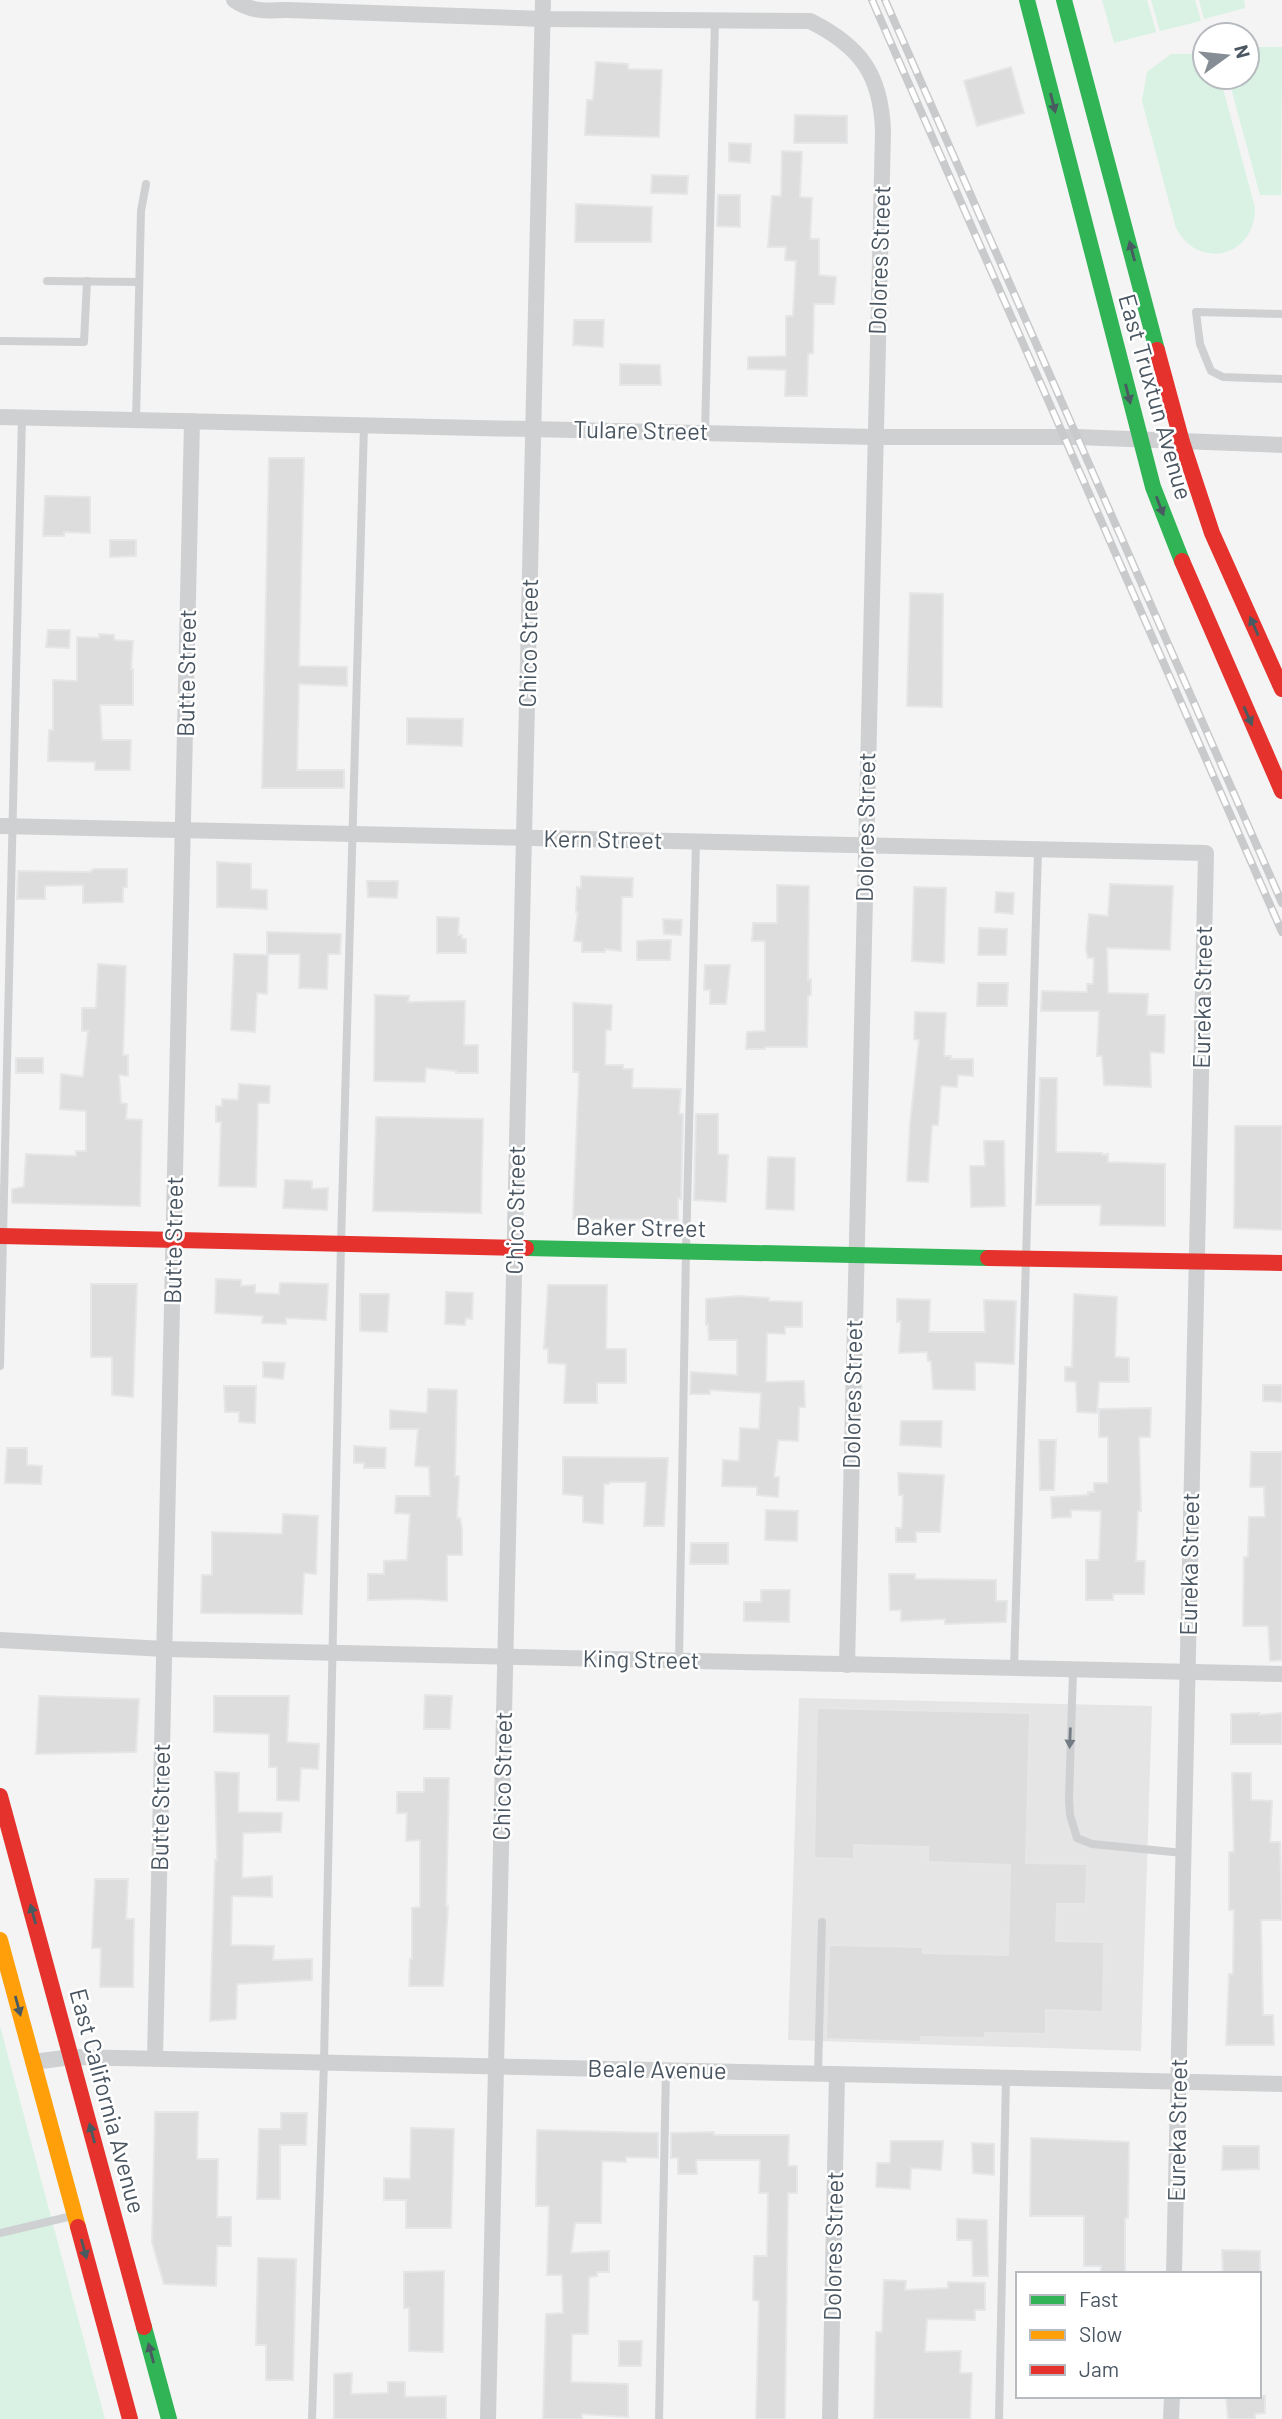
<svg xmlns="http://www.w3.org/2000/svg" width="1282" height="2419" font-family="Barlow,sans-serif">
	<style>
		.education { fill: #e6e5e6 }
		.green { fill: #d9f2e3 }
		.building { fill: #ddddde; stroke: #e5e6e7; stroke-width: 2 }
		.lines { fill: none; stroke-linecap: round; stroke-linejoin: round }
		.lane { stroke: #ced0d2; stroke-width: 8 }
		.street { stroke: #ced0d2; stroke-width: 16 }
		.fast { stroke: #30b455; stroke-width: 16 }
		.slow { stroke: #ff9f0a; stroke-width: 16 }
		.jam { stroke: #e5322d; stroke-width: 16 }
		.rail-casing { stroke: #c9cacc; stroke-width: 8 }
		.rail { stroke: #fff; stroke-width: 5; stroke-dasharray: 16; stroke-linecap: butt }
		.oneway { fill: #495b60 }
		.oneway2 { fill: #727b83 }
		.labels { text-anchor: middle; stroke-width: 5; stroke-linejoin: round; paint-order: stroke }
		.street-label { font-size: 24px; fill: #4a5661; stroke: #fff }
	</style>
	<rect width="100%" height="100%" fill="#f4f4f4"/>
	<polygon class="education" points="799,1698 1152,1706 1141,2051 788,2040"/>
	<g class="green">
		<polygon points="1102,0 1147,0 1156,32 1114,43"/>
		<polygon points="1151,0 1195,0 1201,21 1160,31"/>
		<polygon points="1199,0 1244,0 1245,8 1204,19"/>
		<polygon points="1247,47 1282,47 1281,195 1260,195 1228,77 1247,77"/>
		<path d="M1171,54H1194L1205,59V77H1220L1255,208C1255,257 1199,271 1176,228L1142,101L1147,72Z"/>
		<polygon points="0,2026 105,2419 0,2419"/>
	</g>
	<g class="building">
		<polygon points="596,62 628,64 628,69 662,70 659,137 585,135 587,100 593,100"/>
		<polygon points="1011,67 1024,113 977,126 964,81"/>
		<polygon points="795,115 847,116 847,143 794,143"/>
		<polygon points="729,143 751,144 750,163 729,161"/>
		<polygon points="782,151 802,152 800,197 812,198 810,239 819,239 819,275 836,277 834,304 814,304 813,353 808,354 807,396 785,396 786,370 748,369 748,357 786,356 786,316 793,316 796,261 785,260 786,247 768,247 772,196 781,196"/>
		<polygon points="652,175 688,176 687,194 651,193"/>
		<polygon points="718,195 740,195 740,227 717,226"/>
		<polygon points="576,204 652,207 651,242 575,242"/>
		<polygon points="574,320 604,320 603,347 573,345"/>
		<polygon points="620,364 660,365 661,385 620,385"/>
		<polygon points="269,458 304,458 299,666 347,667 347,686 299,684 297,770 344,770 344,788 262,788"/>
		<polygon points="45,496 90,497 90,533 64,532 64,536 43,536"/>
		<polygon points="110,540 136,540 136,556 110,557"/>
		<polygon points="910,593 943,594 942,707 907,706"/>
		<polygon points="48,630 70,630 69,648 46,647"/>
		<polygon points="99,634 114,635 114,640 133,641 131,669 133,669 133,705 100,705 102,740 131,740 130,770 95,770 95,762 48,761 49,730 53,730 53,680 77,681 77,637 99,638"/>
		<polygon points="407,718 463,719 462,746 407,744"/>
		<polygon points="217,862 251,864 251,889 267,890 267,909 217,907"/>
		<polygon points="94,869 127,869 127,887 123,888 123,902 83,903 83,885 45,886 45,899 17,899 18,871 89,872"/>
		<polygon points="581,876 633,878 632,897 622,897 621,951 605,949 605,952 582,952 582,942 574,941 578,912 576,912 577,887 581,888"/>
		<polygon points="367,881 398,881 397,898 368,897"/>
		<polygon points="1110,884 1173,886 1170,950 1107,948 1108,993 1148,994 1147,1015 1165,1015 1164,1053 1150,1052 1151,1087 1104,1085 1102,1056 1097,1056 1099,1011 1041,1011 1042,991 1087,992 1087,984 1093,984 1094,958 1088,958 1086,950 1089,914 1108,916"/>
		<polygon points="777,885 809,886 808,980 811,979 811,995 808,996 807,1047 765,1047 765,1049 746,1049 747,1032 765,1031 765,941 752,941 753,923 777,923"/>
		<polygon points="914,887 946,888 944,963 912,961"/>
		<polygon points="996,892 1014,893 1013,914 995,912"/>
		<polygon points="437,917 459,918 458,935 462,935 462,939 466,939 466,953 437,953"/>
		<polygon points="663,919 682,920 681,935 664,934"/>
		<polygon points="979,928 1007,929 1006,955 978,955"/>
		<polygon points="267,932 341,934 340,954 328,954 327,989 299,988 300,954 267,954"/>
		<polygon points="655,940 671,940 670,960 637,960 637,941"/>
		<polygon points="234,954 268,955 267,994 257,993 255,1032 231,1030"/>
		<polygon points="98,964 126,966 123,1055 128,1055 128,1076 119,1075 121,1103 127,1104 126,1119 142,1120 140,1206 12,1203 12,1189 24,1187 26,1154 76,1156 76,1151 86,1151 86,1111 60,1109 61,1074 83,1077 88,1031 82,1031 82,1008 96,1008"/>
		<polygon points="705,965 730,965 726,1004 710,1004 710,990 704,990"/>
		<polygon points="978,983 1008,983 1007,1006 977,1006"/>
		<polygon points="375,995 409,996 408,1002 465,1001 464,1045 478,1045 478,1073 456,1073 456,1071 426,1068 425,1082 374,1081"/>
		<polygon points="573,1003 612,1005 611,1030 606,1030 605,1065 623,1065 623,1069 633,1069 632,1088 681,1089 679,1114 683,1114 681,1199 678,1198 678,1220 573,1219 579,1072 573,1072"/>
		<polygon points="915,1012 946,1013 944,1056 951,1056 951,1059 973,1059 973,1076 958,1075 957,1087 941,1086 938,1125 932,1125 928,1182 907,1181 910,1124 919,1040 914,1039"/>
		<rect x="16" y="1058" width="27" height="15"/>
		<polygon points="1040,1078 1057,1078 1056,1152 1102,1153 1102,1155 1108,1154 1108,1162 1165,1164 1165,1226 1100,1225 1101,1205 1036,1205"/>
		<polygon points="239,1084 270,1086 269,1103 258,1103 256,1187 219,1186 221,1122 216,1122 216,1106 222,1106 222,1099 238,1100"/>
		<polygon points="696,1114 718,1114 718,1154 728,1155 726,1202 694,1200"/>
		<polygon points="376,1117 483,1119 481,1213 373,1211"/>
		<polygon points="1235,1126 1282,1126 1282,1230 1234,1228"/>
		<polygon points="984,1141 1004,1141 1005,1206 971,1207 970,1166 985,1166"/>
		<polygon points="768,1157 795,1158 794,1210 766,1209"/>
		<polygon points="285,1180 312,1181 312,1189 328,1188 327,1210 283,1208"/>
		<polygon points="216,1279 241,1280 241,1286 255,1285 255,1293 279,1294 280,1283 328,1284 326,1320 286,1318 286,1324 262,1323 263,1316 215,1313"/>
		<polygon points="91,1284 137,1284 133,1397 112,1395 112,1357 91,1357"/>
		<polygon points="548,1285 607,1285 606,1349 626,1349 626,1383 597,1383 597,1403 564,1403 566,1364 548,1363 548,1348 544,1349"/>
		<polygon points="446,1292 473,1293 472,1319 466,1318 465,1325 445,1324"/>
		<polygon points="360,1294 389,1294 387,1332 360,1331"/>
		<polygon points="1074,1294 1117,1297 1115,1357 1129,1358 1129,1382 1099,1382 1097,1413 1077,1412 1076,1382 1065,1381 1065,1367 1072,1367"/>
		<polygon points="738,1296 769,1298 769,1301 802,1302 802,1327 785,1327 785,1334 767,1333 766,1382 804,1381 805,1407 799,1407 798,1441 778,1440 774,1477 779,1477 778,1497 757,1495 757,1487 722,1486 723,1460 739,1461 740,1428 759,1429 761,1393 710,1390 710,1394 690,1394 691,1372 737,1375 737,1340 709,1340 708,1324 706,1325 706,1299"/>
		<polygon points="897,1299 930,1300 929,1332 985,1332 984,1300 1016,1301 1014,1364 975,1362 975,1390 933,1389 931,1361 928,1361 927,1352 899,1353 901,1321 897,1322"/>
		<polygon points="263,1362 285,1363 283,1379 263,1377"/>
		<polygon points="1263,1385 1282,1385 1282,1402 1263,1401"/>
		<polygon points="224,1386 256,1386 255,1423 239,1422 239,1412 225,1412"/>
		<polygon points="428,1389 457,1390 455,1476 459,1476 457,1518 460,1518 462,1530 462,1555 447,1555 447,1601 415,1599 368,1600 368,1574 384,1574 384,1561 407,1560 410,1514 395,1513 396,1496 430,1496 429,1467 415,1466 418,1429 390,1429 390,1410 427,1413"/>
		<polygon points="1151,1408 1150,1437 1139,1437 1141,1511 1138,1511 1136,1561 1145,1561 1144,1594 1113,1594 1113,1600 1086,1600 1086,1560 1099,1560 1101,1511 1071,1510 1071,1517 1052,1518 1051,1497 1088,1495 1088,1492 1094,1492 1094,1483 1108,1483 1108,1437 1099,1437 1099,1409"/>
		<polygon points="901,1421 942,1421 941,1447 900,1445"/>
		<polygon points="1039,1440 1056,1440 1054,1490 1040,1490"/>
		<polygon points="354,1446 386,1448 385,1468 364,1468 364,1463 354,1463"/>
		<polygon points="7,1448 27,1448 27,1465 42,1466 41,1484 5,1483"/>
		<polygon points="1251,1452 1282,1452 1282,1660 1270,1661 1268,1626 1243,1626 1244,1557 1248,1557 1249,1517 1265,1517 1264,1487 1250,1487"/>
		<polygon points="563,1457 668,1458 664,1526 644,1526 646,1482 610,1482 609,1484 604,1484 603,1524 583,1522 583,1496 563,1494"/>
		<polygon points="898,1473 944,1475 940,1532 916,1532 916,1542 896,1542 896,1528 902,1528 903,1495 899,1495"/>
		<polygon points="766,1510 798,1511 797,1541 765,1540"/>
		<polygon points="283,1514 318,1516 316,1574 304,1573 302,1614 201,1613 202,1575 212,1575 212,1532 282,1534"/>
		<polygon points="691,1543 728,1543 728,1564 690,1564"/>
		<polygon points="889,1574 915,1574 915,1579 996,1580 996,1601 1007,1601 1006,1622 945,1624 945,1619 901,1621 901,1610 890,1610"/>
		<polygon points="761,1590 790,1590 789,1622 744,1621 744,1602 761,1602"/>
		<polygon points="425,1695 452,1696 450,1729 424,1729"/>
		<polygon points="39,1696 139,1699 136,1752 36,1754"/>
		<polygon points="214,1696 289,1696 287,1742 319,1744 318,1769 301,1768 299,1801 277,1800 277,1767 269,1767 269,1734 214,1732"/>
		<polygon points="817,1708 1030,1713 1026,1863 1087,1864 1086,1904 1057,1904 1056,1941 1104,1942 1103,2012 1046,2010 1046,2034 985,2033 985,2038 921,2037 921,2042 826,2039 829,1945 923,1947 923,1953 1008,1955 1010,1865 928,1862 928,1847 854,1845 854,1859 814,1858"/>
		<polygon points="1259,1713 1259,1715 1282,1713 1282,1744 1231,1744 1231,1714"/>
		<polygon points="215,1772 239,1773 238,1812 282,1813 281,1832 243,1833 242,1878 272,1876 272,1897 232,1896 231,1945 274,1946 273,1960 312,1959 312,1980 237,1984 236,2019 210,2021 215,1860 217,1860"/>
		<polygon points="1232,1773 1251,1773 1251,1800 1272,1801 1270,1842 1280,1842 1282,1920 1261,1920 1263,2015 1273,2015 1274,2045 1226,2045 1229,1974 1233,1974 1234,1910 1229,1910 1229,1852 1234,1852"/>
		<polygon points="424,1778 449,1778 446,1906 448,1906 443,1986 409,1986 410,1959 412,1959 412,1908 420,1907 420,1840 406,1841 407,1813 397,1813 397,1792 424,1792"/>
		<polygon points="95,1879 128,1879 126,1919 134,1919 133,1987 100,1987 101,1948 92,1948"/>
		<polygon points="155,2112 198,2112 197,2159 218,2159 217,2217 231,2217 231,2246 217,2246 216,2286 164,2284 152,2242"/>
		<polygon points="281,2113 307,2113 306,2145 280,2145 280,2199 257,2199 259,2129 281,2129"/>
		<polygon points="411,2128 454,2129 451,2228 406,2228 406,2200 384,2200 384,2178 410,2179"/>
		<polygon points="537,2130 658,2133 658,2158 626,2157 626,2162 602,2161 601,2223 575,2223 571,2253 609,2251 609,2272 597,2272 597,2276 589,2277 588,2334 572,2334 571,2382 628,2384 628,2417 582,2414 582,2419 543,2419 546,2314 563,2313 562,2275 547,2275 549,2206 536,2206"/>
		<polygon points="714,2132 714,2135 789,2135 788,2166 797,2166 797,2193 788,2193 785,2419 756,2419 759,2301 753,2300 754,2256 767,2256 768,2193 759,2193 760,2160 696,2160 697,2174 678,2174 678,2158 671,2158 671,2133"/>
		<polygon points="1031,2138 1129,2142 1128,2218 1125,2218 1125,2274 1101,2274 1101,2266 1084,2266 1084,2216 1030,2216"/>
		<polygon points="891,2141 943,2141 941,2170 911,2168 910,2189 876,2187 877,2163 890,2163"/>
		<polygon points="972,2143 994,2144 994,2175 973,2173"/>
		<polygon points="1223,2146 1259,2146 1259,2169 1222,2170"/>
		<polygon points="957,2219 987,2220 988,2276 973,2276 972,2240 957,2240"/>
		<polygon points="1222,2250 1260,2251 1260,2274 1223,2274"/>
		<polygon points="258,2258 296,2259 293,2380 266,2380 266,2345 256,2345"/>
		<polygon points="444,2271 443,2352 409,2351 409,2308 404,2308 404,2272"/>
		<polygon points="884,2280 906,2281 905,2290 948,2288 948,2282 985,2283 985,2310 975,2310 975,2320 927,2319 925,2352 961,2351 960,2373 972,2373 970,2419 874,2419 876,2332 882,2332"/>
		<polygon points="619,2341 642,2341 641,2366 619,2366"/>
		<polygon points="352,2373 351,2394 388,2393 388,2382 405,2382 405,2397 446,2396 446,2419 334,2419 334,2374"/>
		<polygon points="1226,2396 1265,2396 1265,2413 1255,2414 1255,2419 1228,2419"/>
	</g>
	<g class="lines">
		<g class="lane">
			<polyline points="47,281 139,282"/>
			<polyline points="1282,314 1196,312 1200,344 1211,371 1223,377 1282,379"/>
			<polyline points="0,341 84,342 87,281"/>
			<polyline points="136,420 141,211 146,184"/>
			<polyline points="705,433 715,20"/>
			<polyline points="0,1366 22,417"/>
			<polyline points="679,1661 686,1251 696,842"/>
			<polyline points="1014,1668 1038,850"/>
			<polyline points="1073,1670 1069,1799 1070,1815 1077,1838 1092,1844 1183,1853"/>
			<polyline points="818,2074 822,1922"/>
			<polyline points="0,2233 72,2216"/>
			<polyline points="312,2419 324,2062 341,1243 364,425"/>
			<polyline points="659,2419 666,2070"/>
			<polyline points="999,2419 1006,2078"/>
		</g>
		<g class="street">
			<path d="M234,0C251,12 267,11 287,10L543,19L810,21C860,46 881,74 883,131L847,1665"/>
			<polyline points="0,417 875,437 1077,437 1282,445"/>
			<polyline points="0,826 1206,853 1174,2274"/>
			<polyline points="0,1640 165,1649 1282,1674"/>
			<polyline points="155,2058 192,421"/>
			<polyline points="33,2062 72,2057 1282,2084"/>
			<polyline points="488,2419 543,0"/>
			<polyline points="830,2419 837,2074"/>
			<polyline points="1171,2419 1172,2396"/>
		</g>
		<g class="fast">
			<polyline points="1027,0 1153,487 1182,561"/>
			<polyline points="1064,0 1157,350"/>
			<polyline points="526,1248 988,1258"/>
			<polyline points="144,2327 169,2419"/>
		</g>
		<polyline class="slow" points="0,1940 78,2227"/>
		<g class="jam">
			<polyline points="1157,350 1182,442 1212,533 1282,689"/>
			<polyline points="1182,561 1282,791"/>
			<polyline points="0,1236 526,1248"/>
			<polyline points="988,1258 1282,1263"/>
			<polyline points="0,1796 144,2327"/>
			<polyline points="78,2227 130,2419"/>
		</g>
		<g class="rail-casing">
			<g id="rail">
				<polyline points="872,0 1282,932"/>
				<polyline points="885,0 1282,903"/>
			</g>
		</g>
		<use href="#rail" class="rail"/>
	</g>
	<defs><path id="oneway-solid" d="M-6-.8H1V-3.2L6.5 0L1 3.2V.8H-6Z" transform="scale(1.75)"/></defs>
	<g class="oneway">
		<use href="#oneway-solid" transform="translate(1053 103) rotate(76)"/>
		<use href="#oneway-solid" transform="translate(1132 251) rotate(-105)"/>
		<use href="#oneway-solid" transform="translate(1128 394) rotate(76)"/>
		<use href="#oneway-solid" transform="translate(1160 506) rotate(69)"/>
		<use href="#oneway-solid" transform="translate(1254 626) rotate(-114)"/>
		<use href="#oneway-solid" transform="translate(1248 716) rotate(66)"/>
		<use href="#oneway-solid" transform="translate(33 1914) rotate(-105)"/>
		<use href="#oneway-solid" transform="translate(18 2006) rotate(75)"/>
		<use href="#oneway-solid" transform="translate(92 2133) rotate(-105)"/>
		<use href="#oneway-solid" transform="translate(84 2249) rotate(75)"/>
		<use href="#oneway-solid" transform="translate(151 2353) rotate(-105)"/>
	</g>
	<use class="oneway2" href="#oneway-solid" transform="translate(1070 1738) rotate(92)"/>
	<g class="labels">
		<g class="street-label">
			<text transform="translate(880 260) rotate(-88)" y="8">Dolores Street</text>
			<text transform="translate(1155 397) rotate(74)" y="8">East Truxtun Avenue</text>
			<text transform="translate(641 431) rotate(1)" y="8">Tulare Street</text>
			<text transform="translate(529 643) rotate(-89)" y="8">Chico Street</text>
			<text transform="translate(187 673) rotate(-89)" y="8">Butte Street</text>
			<text transform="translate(866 827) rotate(-89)" y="8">Dolores Street</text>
			<text transform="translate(603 840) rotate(1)" y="8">Kern Street</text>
			<text transform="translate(1203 997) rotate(-89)" y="8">Eureka Street</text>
			<text transform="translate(516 1210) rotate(-89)" y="8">Chico Street</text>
			<text transform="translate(641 1228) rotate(1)" y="8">Baker Street</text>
			<text transform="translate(174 1240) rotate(-89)" y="8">Butte Street</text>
			<text transform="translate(853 1394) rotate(-89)" y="8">Dolores Street</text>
			<text transform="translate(1190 1564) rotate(-89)" y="8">Eureka Street</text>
			<text transform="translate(641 1660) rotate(1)" y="8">King Street</text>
			<text transform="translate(503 1776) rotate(-89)" y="8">Chico Street</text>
			<text transform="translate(161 1807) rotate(-89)" y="8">Butte Street</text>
			<text transform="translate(657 2070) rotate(1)" y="8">Beale Avenue</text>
			<text transform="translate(107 2101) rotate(75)" y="8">East California Avenue</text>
			<text transform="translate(1178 2130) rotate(-89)" y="8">Eureka Street</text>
			<text transform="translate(834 2246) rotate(-89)" y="8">Dolores Street</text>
		</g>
	</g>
	<rect x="1016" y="2272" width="245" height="126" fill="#ffffff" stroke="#b7bbc0" stroke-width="2"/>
	<rect x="1030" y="2295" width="35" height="10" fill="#30b455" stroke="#b7bbc0" stroke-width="2"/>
	<text x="1079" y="2307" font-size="21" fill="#4a5661">Fast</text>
	<rect x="1030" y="2330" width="35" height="10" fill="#ff9f0a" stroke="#b7bbc0" stroke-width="2"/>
	<text x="1079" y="2342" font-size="21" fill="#4a5661">Slow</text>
	<rect x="1030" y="2365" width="35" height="10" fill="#e5322d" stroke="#b7bbc0" stroke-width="2"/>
	<text x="1079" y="2377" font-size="21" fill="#4a5661">Jam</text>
	<g transform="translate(1226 56) rotate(75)"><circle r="33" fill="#ffffff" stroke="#b7bbc0" stroke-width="2"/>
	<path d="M0-5L12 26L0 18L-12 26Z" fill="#868d94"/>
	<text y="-10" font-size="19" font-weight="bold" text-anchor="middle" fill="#4a5661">N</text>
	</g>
</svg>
